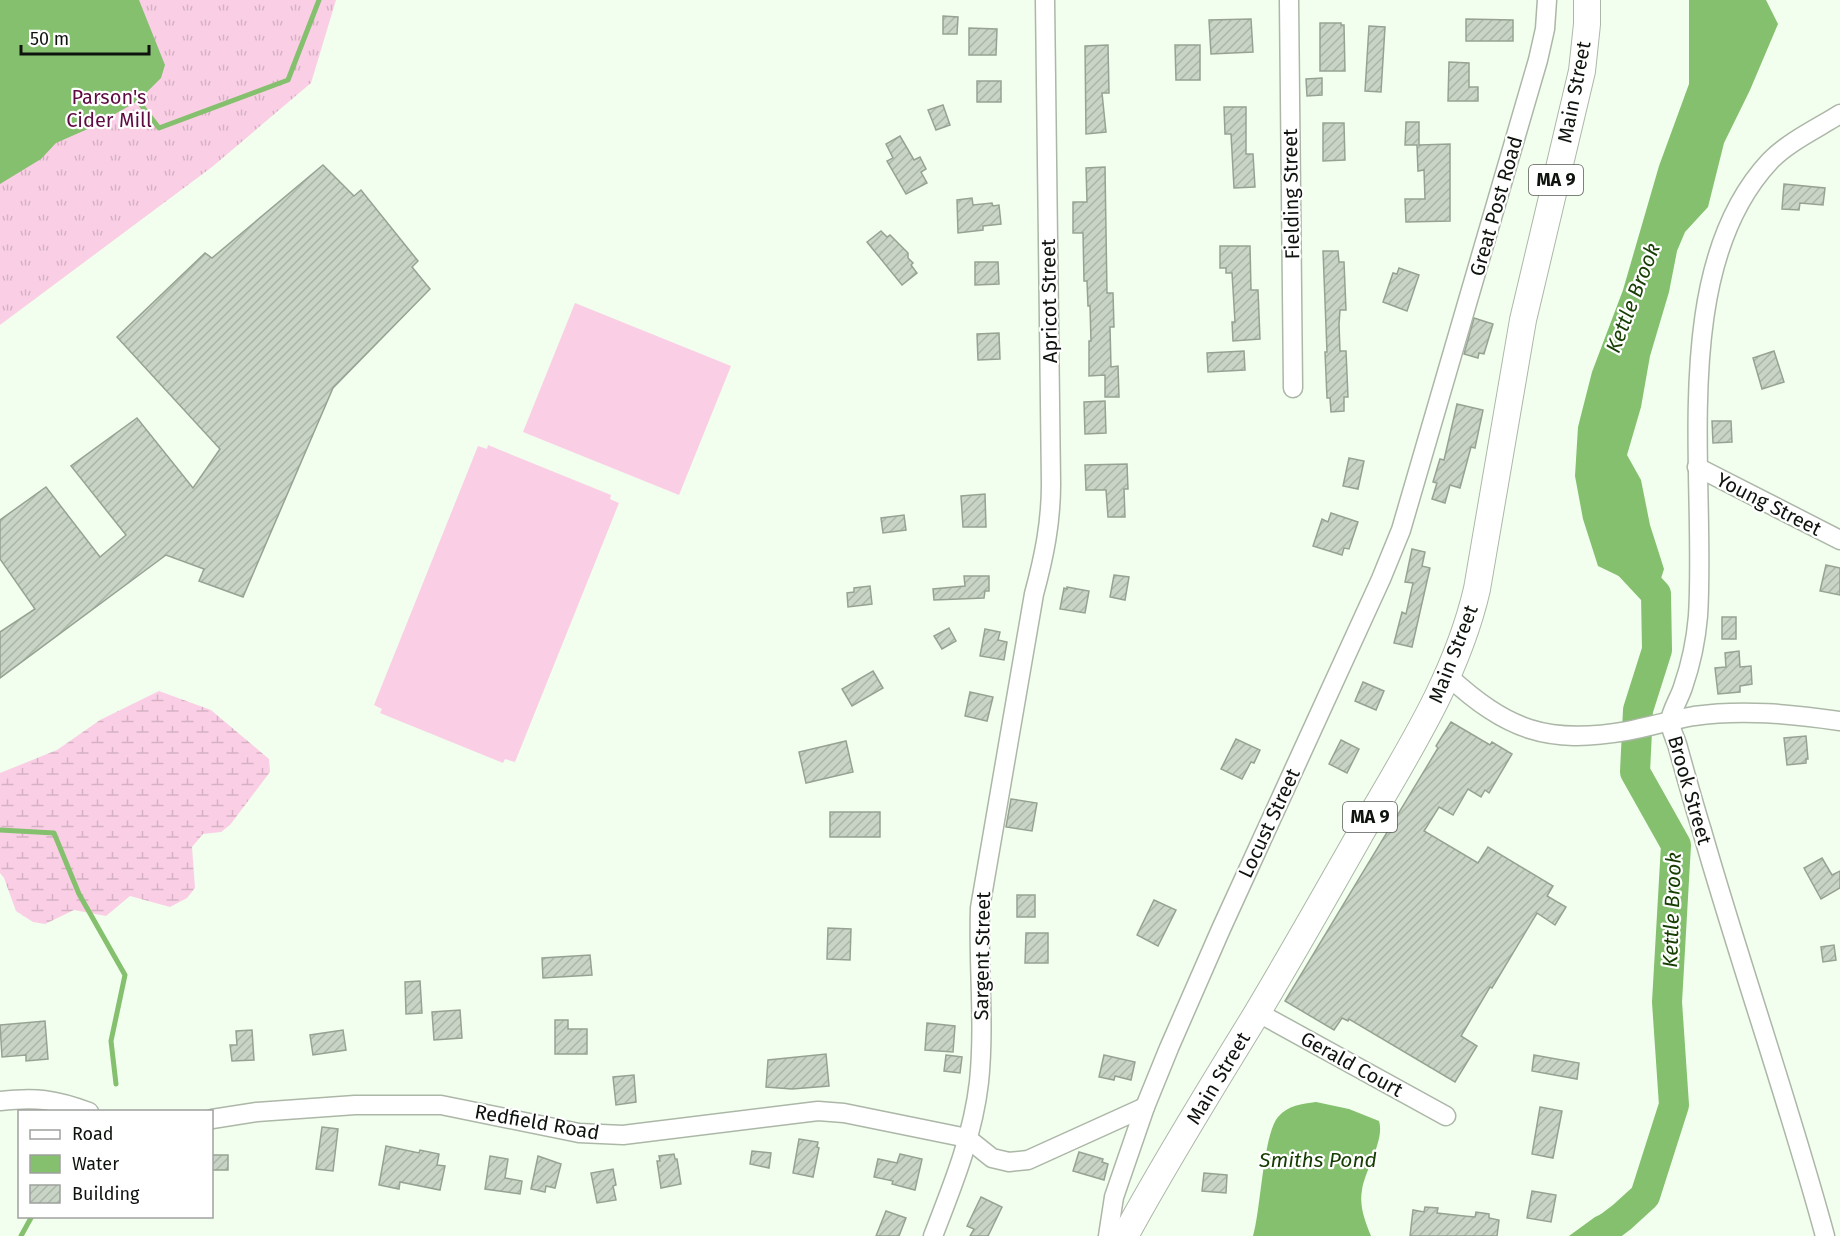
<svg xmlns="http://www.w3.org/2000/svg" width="1840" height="1236" font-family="'Fira Sans',sans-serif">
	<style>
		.grass { fill: url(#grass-tufts) }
		.wetland { fill: url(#wetland-marsh) }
		.pitch { fill: #facfe5 }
		.water { fill: #84c06e }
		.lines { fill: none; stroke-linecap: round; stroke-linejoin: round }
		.stream { stroke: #84c06e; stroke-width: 5 }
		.river { stroke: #84c06e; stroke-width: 30 }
		.building { fill: url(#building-hatch); stroke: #97a293; stroke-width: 1.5 }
		.minor-casing { stroke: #acb7a8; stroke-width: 21 }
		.highway-casing { stroke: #acb7a8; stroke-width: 28 }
		.minor { stroke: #fff; stroke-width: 18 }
		.highway { stroke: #fff; stroke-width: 26 }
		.labels { text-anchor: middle; stroke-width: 4.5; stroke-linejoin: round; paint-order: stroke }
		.shield { fill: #fff; stroke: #575a56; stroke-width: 1.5 }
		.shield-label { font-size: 18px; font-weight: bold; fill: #0f130e }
		.street-label { font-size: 20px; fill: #0f130e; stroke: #fff }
		.park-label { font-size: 20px; fill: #5e0b42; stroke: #fff }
		.water-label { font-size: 21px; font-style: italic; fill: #163d02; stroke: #fff }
	</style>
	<defs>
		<pattern id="grass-tufts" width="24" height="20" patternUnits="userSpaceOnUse" patternTransform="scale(1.5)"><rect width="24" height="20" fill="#facfe5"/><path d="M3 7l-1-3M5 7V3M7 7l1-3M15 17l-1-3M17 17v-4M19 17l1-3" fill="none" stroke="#d5b1c3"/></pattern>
		<pattern id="wetland-marsh" width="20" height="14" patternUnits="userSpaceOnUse" patternTransform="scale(1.5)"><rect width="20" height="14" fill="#facfe5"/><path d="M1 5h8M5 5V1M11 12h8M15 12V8" fill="none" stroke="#d5b1c3"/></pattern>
		<pattern id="building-hatch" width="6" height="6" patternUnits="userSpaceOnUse" patternTransform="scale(1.5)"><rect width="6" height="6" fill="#c8d4c5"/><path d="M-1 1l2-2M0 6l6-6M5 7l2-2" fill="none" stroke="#abb5a8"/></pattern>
	</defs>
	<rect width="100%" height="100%" fill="#f2feee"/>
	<polygon class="grass" points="0,0 336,0 311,83 212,167 0,325"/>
	<polygon class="wetland" points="159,691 211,710 269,759 270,772 230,825 221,832 203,834 192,847 195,888 187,898 170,907 130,896 106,916 74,910 45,924 33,922 16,911 4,878 0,873 0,773 57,750 100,720"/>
	<g class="pitch">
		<polygon points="575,303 731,366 679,495 523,432"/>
		<polygon points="488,445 611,495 610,499 619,503 515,762 505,759 503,763 380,713 382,709 374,705 478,446 487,449"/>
	</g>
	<g class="water">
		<polygon points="0,0 139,0 165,65 161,78 138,101 90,128 56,143 41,159 0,184"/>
		<polygon points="1689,0 1766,0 1778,24 1750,90 1724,143 1708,207 1685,232 1677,251 1669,292 1650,356 1641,407 1627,455 1641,480 1650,525 1664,569 1656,594 1598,566 1583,519 1575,476 1578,427 1592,372 1623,290 1659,166 1689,84"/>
		<path d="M1316,1102L1349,1109L1379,1121C1385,1140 1365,1170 1362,1190C1359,1206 1365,1221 1371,1236H1253C1261,1209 1263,1135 1278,1117C1288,1105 1302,1104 1316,1102Z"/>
		<polygon points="1633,1191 1645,1196 1647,1207 1616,1236 1569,1236 1595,1217 1623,1204"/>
	</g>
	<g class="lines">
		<g class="stream">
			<polyline points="132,100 138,101 159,128 288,80 319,0"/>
			<polyline points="0,830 54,833 79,894 125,975 111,1041 116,1084"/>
			<polyline points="21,1236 32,1216"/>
		</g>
		<polyline class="river" points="1597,1236 1622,1217 1645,1196 1674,1105 1667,1002 1676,845 1635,772 1638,710 1657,650 1656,594 1629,565"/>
	</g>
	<g class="building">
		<polygon points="943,16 958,17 957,34 943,34"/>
		<polygon points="1251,19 1253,52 1211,54 1209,20"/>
		<polygon points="1466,19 1513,20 1513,41 1466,41"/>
		<polygon points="1320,23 1341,23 1341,25 1344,25 1345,71 1320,71"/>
		<polygon points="1369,26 1385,27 1381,92 1365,91"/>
		<polygon points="969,28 997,29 996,55 969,55"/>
		<polygon points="1108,45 1109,93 1102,93 1106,132 1086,134 1085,46"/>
		<polygon points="1175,45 1200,45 1200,80 1176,80"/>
		<polygon points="1449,62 1469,63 1469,87 1478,87 1478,101 1448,101"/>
		<polygon points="1322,78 1322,95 1307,96 1306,79"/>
		<rect x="977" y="81" width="24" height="21"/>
		<polygon points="943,105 950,125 936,130 928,110"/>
		<polygon points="1224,107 1246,107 1246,154 1253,154 1255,187 1234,188 1231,134 1225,134"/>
		<polygon points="1406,122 1419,122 1419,145 1450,144 1450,221 1406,222 1405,199 1425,199 1424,170 1418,171 1417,145 1405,145"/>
		<polygon points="1323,123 1344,123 1345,160 1323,161"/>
		<polygon points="900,136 914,160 920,157 926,169 921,172 927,183 906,194 887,161 893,158 886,144"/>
		<polygon points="323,165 354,196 361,190 418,261 412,267 430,289 333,388 243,597 199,581 204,569 166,555 0,678 0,632 35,609 0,559 0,520 46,487 100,557 126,535 71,466 137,418 193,488 220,449 117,337 205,253 212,258"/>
		<polygon points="1105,167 1107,293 1113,293 1114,327 1110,327 1111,367 1118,366 1119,397 1105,397 1105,375 1089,376 1089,341 1091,341 1090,306 1088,306 1087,281 1084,281 1083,233 1073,233 1073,202 1087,202 1086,168"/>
		<polygon points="1784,184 1825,188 1823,205 1800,203 1799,210 1782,209"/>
		<polygon points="972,198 973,205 992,203 993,206 999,205 1001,224 983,226 983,230 958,233 957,200"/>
		<polygon points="881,231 887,237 890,235 908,253 908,258 913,263 911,265 917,273 902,285 867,242"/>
		<polygon points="1220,246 1250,246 1251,290 1258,290 1260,339 1233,341 1232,322 1235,322 1232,273 1226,273 1226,268 1220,268"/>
		<polygon points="1323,251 1338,251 1339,262 1344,262 1346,310 1340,310 1339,324 1340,351 1346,351 1348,397 1344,397 1344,411 1331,412 1330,398 1327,398 1325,352 1327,352"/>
		<polygon points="975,262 998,262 999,284 975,285"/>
		<polygon points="1399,268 1419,275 1407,311 1383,302 1393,273 1397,274"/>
		<polygon points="1474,318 1493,324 1484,354 1479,353 1478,358 1464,354"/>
		<polygon points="999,333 1000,359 978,360 977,334"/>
		<polygon points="1244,351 1245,370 1208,372 1207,353"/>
		<polygon points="1774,351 1784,382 1762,389 1753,358"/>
		<polygon points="1105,401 1106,433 1085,434 1084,402"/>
		<polygon points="1457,404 1483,410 1475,448 1471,447 1460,488 1450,485 1445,503 1432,499 1437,483 1433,482 1440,459 1444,460"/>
		<polygon points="1712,421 1731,421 1732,442 1713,443"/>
		<polygon points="1349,458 1364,461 1358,489 1343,486"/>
		<polygon points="1127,464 1128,489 1124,489 1125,517 1108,517 1106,490 1086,490 1085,465"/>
		<polygon points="985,494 986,527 963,527 961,496"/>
		<polygon points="1331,513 1358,522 1349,549 1344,548 1342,555 1313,546 1322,519 1328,522"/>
		<polygon points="904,515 906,530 883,533 881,518"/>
		<polygon points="1412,549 1425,552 1422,566 1430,568 1412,647 1394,643 1402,612 1406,614 1413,583 1405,582"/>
		<polygon points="1826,565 1840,568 1840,595 1820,591"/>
		<polygon points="1114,575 1129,577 1125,600 1110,597"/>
		<polygon points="964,576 989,576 989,591 985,591 984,598 934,600 933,589 965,586"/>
		<polygon points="870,586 872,604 848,607 847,593 854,592 854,588"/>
		<polygon points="1067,587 1089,591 1085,613 1060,609 1064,588 1067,589"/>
		<rect x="1722" y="617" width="14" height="22"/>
		<polygon points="949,628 956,641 942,649 934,636"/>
		<polygon points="985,629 1000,632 998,640 1007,642 1004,660 980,656"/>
		<polygon points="1739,651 1740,667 1751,666 1752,684 1740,686 1740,692 1718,694 1715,668 1726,667 1725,653"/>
		<polygon points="873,671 883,688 852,706 842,689"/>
		<polygon points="1363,682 1384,691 1376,710 1355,701"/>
		<polygon points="970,692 993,697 987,721 965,716"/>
		<polygon points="1451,722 1490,745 1492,742 1512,754 1489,793 1485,790 1481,797 1468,789 1453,815 1439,807 1424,831 1478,863 1488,847 1553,886 1547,896 1566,907 1555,925 1537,913 1492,988 1490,987 1461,1036 1477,1046 1455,1082 1349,1019 1348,1021 1342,1018 1334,1030 1285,1001 1438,748 1436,746"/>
		<polygon points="1806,736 1808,759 1806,759 1806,763 1787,765 1784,738"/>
		<polygon points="1236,739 1260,750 1254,763 1251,762 1242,779 1221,769"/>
		<polygon points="1341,740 1359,749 1347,773 1329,764"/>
		<polygon points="846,741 853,772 806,783 799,752"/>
		<polygon points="1011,799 1037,803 1032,831 1006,827"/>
		<rect x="830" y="812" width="50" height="25"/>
		<polygon points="1822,858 1832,875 1840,871 1840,888 1821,899 1804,868"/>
		<rect x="1017" y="895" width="18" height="22"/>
		<polygon points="1154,900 1176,910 1158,946 1137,935"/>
		<polygon points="828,928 851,929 850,960 827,959"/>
		<polygon points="1026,933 1048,933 1048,963 1025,963"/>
		<polygon points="1834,945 1836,960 1823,962 1821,947"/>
		<polygon points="590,955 592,975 543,978 542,958"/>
		<polygon points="420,981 422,1013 406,1014 405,982"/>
		<polygon points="460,1010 462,1038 434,1040 432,1012"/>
		<polygon points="555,1020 568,1020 568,1029 587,1029 587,1054 555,1054"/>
		<polygon points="45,1021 48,1059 26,1061 26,1055 2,1057 0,1025"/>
		<polygon points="927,1023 955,1026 953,1052 925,1050"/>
		<polygon points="252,1030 254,1060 232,1061 230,1045 237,1045 236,1031"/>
		<polygon points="343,1030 346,1050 313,1055 310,1035"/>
		<polygon points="826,1054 829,1086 792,1089 766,1087 768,1060"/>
		<polygon points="946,1055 962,1057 960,1073 944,1071"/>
		<polygon points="1104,1055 1135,1062 1131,1080 1115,1076 1114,1080 1099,1077"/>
		<polygon points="1534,1055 1579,1063 1577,1079 1532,1071"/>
		<polygon points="634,1075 636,1102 616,1105 613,1077"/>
		<polygon points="1540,1107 1562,1111 1553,1158 1532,1154"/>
		<polygon points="322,1127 338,1129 333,1171 316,1169"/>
		<polygon points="799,1139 818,1142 817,1147 819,1148 813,1177 793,1173"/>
		<polygon points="386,1146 419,1153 420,1150 439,1154 437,1165 445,1166 440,1190 400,1182 399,1189 379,1185"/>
		<polygon points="752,1151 771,1153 769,1168 750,1164"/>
		<polygon points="1079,1152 1103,1159 1102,1162 1108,1164 1104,1180 1073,1171"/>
		<polygon points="674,1154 675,1159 677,1159 681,1184 661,1188 657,1161 660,1161 659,1156"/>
		<polygon points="900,1154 922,1159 915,1190 892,1184 893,1181 874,1177 878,1159 897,1163"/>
		<rect x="212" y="1155" width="16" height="15"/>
		<polygon points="490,1156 508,1159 505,1178 522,1181 520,1194 485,1189"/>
		<polygon points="538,1156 561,1164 555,1188 546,1186 545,1192 531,1189"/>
		<polygon points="613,1169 616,1185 613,1186 616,1200 597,1203 591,1173"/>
		<polygon points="1204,1173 1227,1175 1226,1193 1202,1191"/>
		<polygon points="1532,1191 1556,1195 1551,1222 1527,1218"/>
		<polygon points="981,1197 1002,1207 988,1236 970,1236 974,1229 967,1226"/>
		<polygon points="1425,1207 1438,1208 1437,1213 1464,1216 1475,1217 1476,1212 1489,1214 1489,1218 1499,1220 1497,1236 1410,1236 1413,1210 1424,1212"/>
		<polygon points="886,1211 906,1218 899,1236 876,1236"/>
	</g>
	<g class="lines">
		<g class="minor-casing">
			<g id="minor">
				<polyline points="1289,0 1293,388"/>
				<polyline points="1697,467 1840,540"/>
				<path d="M1448,676C1507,730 1547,745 1627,731C1649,727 1671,720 1694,716C1742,709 1792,714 1840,721"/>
				<polyline points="1257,1012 1446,1116"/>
				<path d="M0,1101C36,1097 54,1099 89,1112"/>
				<polyline points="212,1119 257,1112 355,1105 441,1105 579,1133 623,1135 818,1111 844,1113 967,1138 992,1158 1009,1162 1028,1160 1145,1107"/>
				<path d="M933,1236C952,1187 973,1136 979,1082C985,1024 978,966 980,908L1034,594C1044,557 1051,523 1051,484L1045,0"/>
				<polyline points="1108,1236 1114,1197 1145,1107 1169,1048 1221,929 1381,579 1401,530 1538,60 1545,29 1547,0"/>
				<path d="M1825,1236C1788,1100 1741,967 1702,831C1693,802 1685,773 1677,744C1675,738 1670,728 1670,721C1671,711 1680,697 1683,687C1691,664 1696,640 1698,616C1707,479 1667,271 1770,161C1788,142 1818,128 1840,114"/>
			</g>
		</g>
		<g class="highway-casing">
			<path id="highway" d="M1125,1236C1165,1162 1210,1090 1254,1018C1290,958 1324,898 1358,838C1404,758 1456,680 1477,589L1523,320L1582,71L1587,24V0"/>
		</g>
		<use href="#minor" class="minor"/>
		<use href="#highway" class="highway"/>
	</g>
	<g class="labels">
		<g class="shield">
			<rect x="1529" y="165" width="54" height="30" rx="4.5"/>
			<rect x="1343" y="802" width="54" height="30" rx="4.5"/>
		</g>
		<g class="shield-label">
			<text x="1556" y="186">MA 9</text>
			<text x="1370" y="823">MA 9</text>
		</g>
		<g class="street-label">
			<text transform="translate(1574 92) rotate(-79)" y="7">Main Street</text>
			<text transform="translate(1291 194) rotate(-91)" y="7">Fielding Street</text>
			<text transform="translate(1496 206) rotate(-74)" y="7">Great Post Road</text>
			<text transform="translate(1049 301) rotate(-91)" y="7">Apricot Street</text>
			<text transform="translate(1769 504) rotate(27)" y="7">Young Street</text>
			<text transform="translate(1453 654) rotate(-69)" y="7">Main Street</text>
			<text transform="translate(1690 790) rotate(74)" y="7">Brook Street</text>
			<text transform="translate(1269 823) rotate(-65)" y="7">Locust Street</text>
			<text transform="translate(982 956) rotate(-89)" y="7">Sargent Street</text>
			<text transform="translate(1352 1064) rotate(29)" y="7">Gerald Court</text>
			<text transform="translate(1218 1078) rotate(-59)" y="7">Main Street</text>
			<text transform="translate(537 1122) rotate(10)" y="7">Redfield Road</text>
		</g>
		<g class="park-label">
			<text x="109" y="104">Parson's<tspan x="109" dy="23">Cider Mill</tspan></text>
		</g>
		<g class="water-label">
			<text transform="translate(1633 298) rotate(-69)" y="7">Kettle Brook</text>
			<text transform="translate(1672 910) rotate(-88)" y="7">Kettle Brook</text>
			<text x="1318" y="1167">Smiths Pond</text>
		</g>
	</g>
	<rect x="18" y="1110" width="195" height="108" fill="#ffffff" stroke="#9fa19f" stroke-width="1.5"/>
	<rect x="30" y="1130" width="30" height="9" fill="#ffffff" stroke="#9fa19f" stroke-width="1.5"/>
	<text x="72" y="1140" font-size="18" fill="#0f130e">Road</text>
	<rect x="30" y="1155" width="30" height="18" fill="#84c06e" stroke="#9fa19f" stroke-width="1.5"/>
	<text x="72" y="1170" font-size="18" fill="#0f130e">Water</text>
	<rect x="30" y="1185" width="30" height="18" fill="url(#building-hatch)" stroke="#9fa19f" stroke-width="1.5"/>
	<text x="72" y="1200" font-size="18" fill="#0f130e">Building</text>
	<path d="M21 45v9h128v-9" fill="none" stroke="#0f130e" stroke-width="3"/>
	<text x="30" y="45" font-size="18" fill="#0f130e" stroke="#ffffff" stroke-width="4.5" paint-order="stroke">50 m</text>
</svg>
